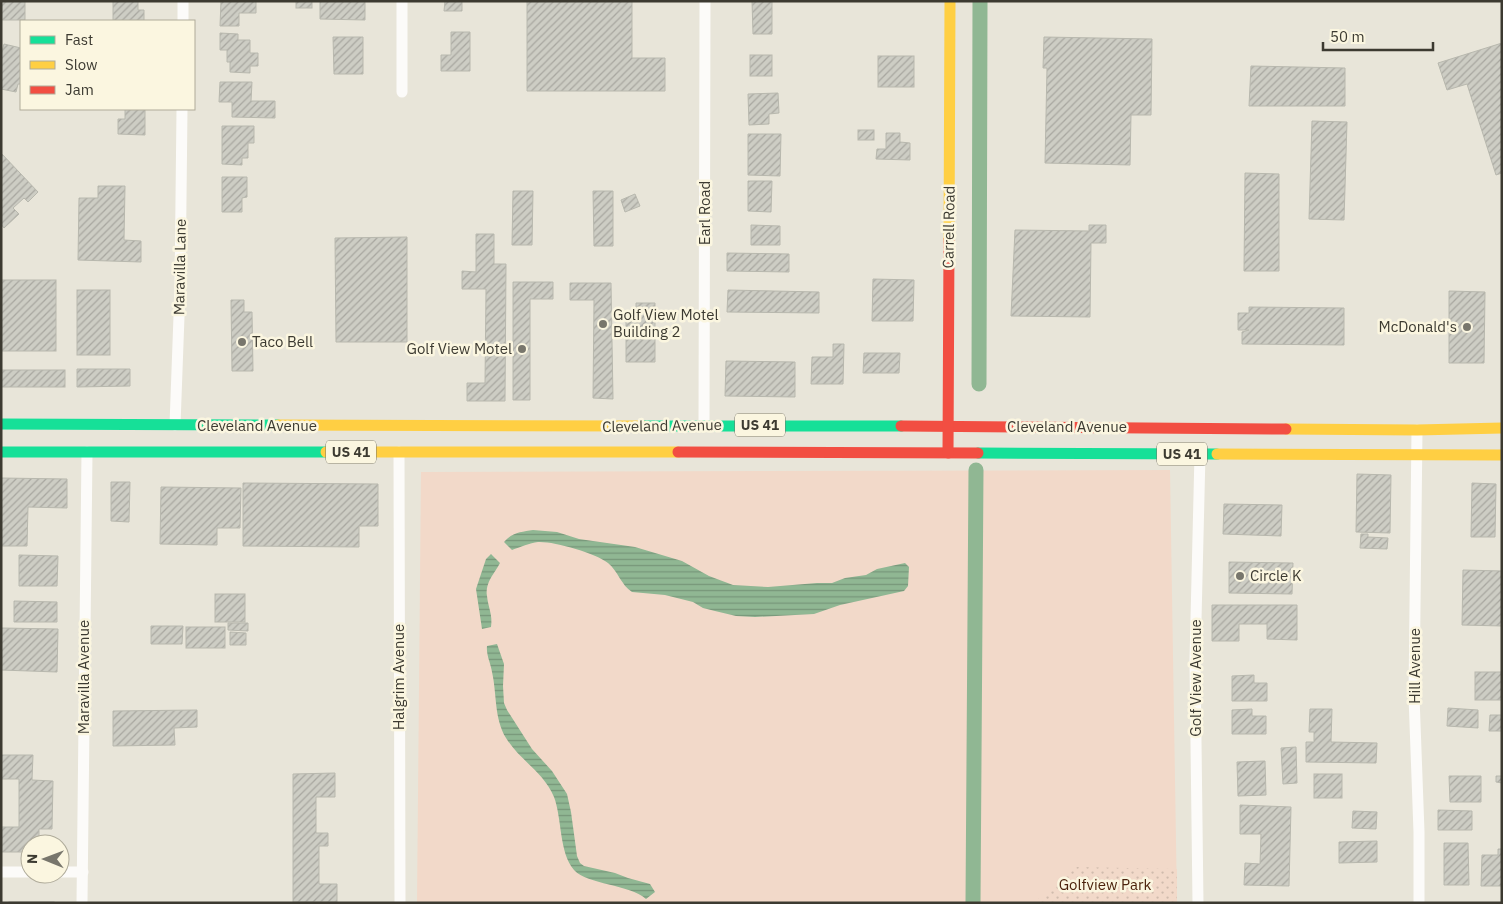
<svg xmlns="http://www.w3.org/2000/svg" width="1503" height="904" font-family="'IBM Plex Sans',sans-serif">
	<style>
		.green { fill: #f2d9c9 }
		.park { fill: url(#park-dots) }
		.water { fill: url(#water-rules) }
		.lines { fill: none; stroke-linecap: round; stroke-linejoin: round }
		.canal { stroke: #90b793; stroke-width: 15 }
		.building { fill: url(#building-hatch); stroke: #b8b8ae }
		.street { stroke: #fcfbf9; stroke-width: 11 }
		.fast { stroke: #16e098; stroke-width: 11 }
		.slow { stroke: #ffcf43; stroke-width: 11 }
		.jam { stroke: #f24e42; stroke-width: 11 }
		.poi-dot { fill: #78766c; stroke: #fbf6e0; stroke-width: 2 }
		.labels { text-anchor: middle; stroke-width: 5; stroke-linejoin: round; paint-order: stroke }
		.shield { fill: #fbf6e0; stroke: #757266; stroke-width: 1 }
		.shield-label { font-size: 14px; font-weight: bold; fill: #3c3a31 }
		.street-label { font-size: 15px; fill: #3c3a31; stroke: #fbf6e0 }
		.poi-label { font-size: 15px; fill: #3c3a31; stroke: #fbf6e0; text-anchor: start }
		.park-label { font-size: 15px; fill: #4c220c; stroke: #fbf6e0 }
	</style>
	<defs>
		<pattern id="park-dots" width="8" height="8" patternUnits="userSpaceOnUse" patternTransform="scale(1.25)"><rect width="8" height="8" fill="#f2d9c9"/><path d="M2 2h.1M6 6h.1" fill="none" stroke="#d0bbad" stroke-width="1.8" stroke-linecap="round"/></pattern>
		<pattern id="water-rules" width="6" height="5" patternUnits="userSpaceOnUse" patternTransform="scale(1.25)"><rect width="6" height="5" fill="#90b793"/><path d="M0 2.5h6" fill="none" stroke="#779679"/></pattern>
		<pattern id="building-hatch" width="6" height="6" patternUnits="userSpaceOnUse" patternTransform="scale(1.25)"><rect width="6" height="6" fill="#cdcdc4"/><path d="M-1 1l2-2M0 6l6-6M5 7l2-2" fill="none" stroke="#a8a7a0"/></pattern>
	</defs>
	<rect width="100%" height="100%" fill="#e8e5d9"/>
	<polygon class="green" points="1170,470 1177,903 417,903 421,472"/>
	<polygon class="park" points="1077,867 1177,869 1177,903 1033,903"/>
	<g class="water">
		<path d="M533,530L557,532L579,539L635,547L682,561L709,576L733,585L768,587L817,583H832L845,578L866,575L877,569L905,563L909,567L908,586L904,591L840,605L814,614L755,617L736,616L715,611L703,608L693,602L665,595L632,592C621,585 618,571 608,563C596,553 553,541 538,542C530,543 520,547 512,550L504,542C512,532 522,532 533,530Z"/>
		<path d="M491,554L500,563C495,573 485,582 487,596C488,607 493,615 491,627L482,629L476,589L486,559Z"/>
		<path d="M497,644L504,664L503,686L504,703L507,710L532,749L552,771L567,794L571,812L577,856L580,863L584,866L615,873L628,878L650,884L655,892L646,899C629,884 588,885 574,870C559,853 562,818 554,797C543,771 520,761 506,738C494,718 497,694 492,672C491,664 486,655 487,646Z"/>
	</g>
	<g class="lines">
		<g class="canal">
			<polyline points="979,384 980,1"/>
			<polyline points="973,903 976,470"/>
		</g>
	</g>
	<g class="building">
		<rect x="1" y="1" width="24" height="19"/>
		<polygon points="113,1 138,1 138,10 144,10 144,21 113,21"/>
		<polygon points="221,1 256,1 256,13 239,13 239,26 220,26"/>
		<rect x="296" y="1" width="16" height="7"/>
		<polygon points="320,1 365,1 365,20 320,19"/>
		<polygon points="445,1 462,1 462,11 444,11"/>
		<polygon points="527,1 632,1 632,58 665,58 665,91 527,91"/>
		<polygon points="752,1 772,1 772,34 753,34"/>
		<polygon points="451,32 470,32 470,71 441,71 441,55 451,55"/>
		<polygon points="220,33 238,34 238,40 250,40 250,53 258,53 258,66 250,66 250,73 230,72 230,62 227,62 227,50 220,50"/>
		<polygon points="333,37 363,37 363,74 334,74"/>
		<polygon points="1044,37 1152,39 1151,115 1131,115 1130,165 1045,163 1047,68 1043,68"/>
		<polygon points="1502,43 1502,173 1496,175 1467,84 1447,90 1438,63"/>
		<polygon points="4,44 21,48 21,84 18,84 16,92 1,89 1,55"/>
		<rect x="750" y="55" width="22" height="21"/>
		<rect x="878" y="56" width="36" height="31"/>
		<polygon points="1251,66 1345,68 1345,106 1249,106"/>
		<polygon points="220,82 252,82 251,101 275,101 275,118 232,117 232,102 219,102"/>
		<polygon points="778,93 779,113 769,114 769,124 749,125 748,94"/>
		<polygon points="125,109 145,109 145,135 118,134 118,119 125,119"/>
		<polygon points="1312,121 1347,122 1344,220 1309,219"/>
		<polygon points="222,126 254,126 254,143 248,143 248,158 242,158 242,165 222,164"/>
		<rect x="858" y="130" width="16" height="10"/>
		<polygon points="886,133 900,133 900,142 910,143 910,160 876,159 877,149 886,149"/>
		<polygon points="748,134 781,134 780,176 748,175"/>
		<polygon points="1,153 38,192 28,202 24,198 13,208 19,214 4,228 1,224"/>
		<polygon points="1245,173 1279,174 1279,271 1244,271"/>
		<polygon points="222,177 247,177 247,197 242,198 242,212 222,212"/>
		<polygon points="748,181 772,181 771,212 748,211"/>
		<polygon points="98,186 125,186 124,240 141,241 141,262 78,260 79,198 98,198"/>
		<polygon points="513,191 533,191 532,245 512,245"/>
		<polygon points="593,191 613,191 613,246 594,246"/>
		<polygon points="635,194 640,206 625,212 621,200"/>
		<polygon points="751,225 780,226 780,245 751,245"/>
		<polygon points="1089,225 1106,225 1106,243 1091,243 1090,317 1011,316 1015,230 1089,231"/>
		<polygon points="476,234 494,234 494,264 506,264 505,401 467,401 467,383 485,383 486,289 462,289 462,271 476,272"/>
		<polygon points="407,237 407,342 336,342 335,238"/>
		<polygon points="727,253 789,254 789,272 727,271"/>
		<polygon points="873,279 914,280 913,321 872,321"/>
		<rect x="1" y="280" width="55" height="71"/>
		<polygon points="513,282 553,282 553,299 530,299 530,400 513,400"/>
		<polygon points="570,283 611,283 613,399 593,398 594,300 570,300"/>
		<rect x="77" y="290" width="33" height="65"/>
		<polygon points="728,290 819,292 819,313 727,312"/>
		<polygon points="1449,291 1485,292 1484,363 1449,363"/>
		<polygon points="231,300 244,300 244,312 252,312 253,371 232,371"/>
		<polygon points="636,303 655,303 655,362 626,362 626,321 636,321"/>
		<polygon points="1249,307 1344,308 1344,345 1242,344 1242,332 1249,330 1238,330 1238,313 1249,313"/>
		<polygon points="833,344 844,344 843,384 811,384 812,357 833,357"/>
		<polygon points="864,353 900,353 899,373 863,373"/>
		<polygon points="726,361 795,362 795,397 725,396"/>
		<polygon points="77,369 130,369 130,386 77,387"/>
		<rect x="1" y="370" width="64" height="17"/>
		<polygon points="1357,474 1391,475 1390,533 1356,532"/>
		<polygon points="1,478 67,479 67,508 28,507 27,546 1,546"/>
		<polygon points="111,482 130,482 129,522 111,521"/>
		<polygon points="243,483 378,484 378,526 359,526 359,547 243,546"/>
		<polygon points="1472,483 1496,484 1495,537 1471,537"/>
		<polygon points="161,487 241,488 240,528 217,528 217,545 160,544"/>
		<polygon points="1224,504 1282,505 1281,536 1223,534"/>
		<polygon points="1361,534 1368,534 1368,537 1388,538 1387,549 1360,548"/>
		<polygon points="19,555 58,556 57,586 19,586"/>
		<polygon points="1229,562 1293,563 1292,594 1229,593"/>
		<polygon points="1463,570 1502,571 1502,626 1462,625"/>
		<rect x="215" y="594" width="30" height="28"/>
		<polygon points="14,601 57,602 57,622 14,622"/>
		<polygon points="1212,605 1297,605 1297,640 1267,639 1267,624 1239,624 1239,641 1212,641"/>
		<polygon points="228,623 248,623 248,631 228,630"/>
		<polygon points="151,626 183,626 182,644 151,644"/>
		<rect x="186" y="627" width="39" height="21"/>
		<polygon points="1,628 58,629 57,672 1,670"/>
		<polygon points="230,632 246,633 246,645 230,645"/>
		<rect x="1475" y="672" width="27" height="28"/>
		<polygon points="1254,675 1254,683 1267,683 1267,701 1232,701 1232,676"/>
		<polygon points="1448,708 1478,710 1478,728 1447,726"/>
		<polygon points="1252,709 1252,716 1266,716 1266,734 1232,734 1232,710"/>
		<polygon points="1310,709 1332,709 1331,742 1377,743 1376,763 1306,762 1306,742 1314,742 1314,732 1309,732"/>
		<polygon points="197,710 197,727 174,728 175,745 113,746 113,711"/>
		<polygon points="1490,715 1502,715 1502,731 1489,731"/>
		<polygon points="1296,747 1297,783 1283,784 1281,748"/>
		<polygon points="1,755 33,755 32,780 53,781 52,829 39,829 39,844 30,844 30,852 1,852 1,827 19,827 19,779 1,779"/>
		<polygon points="1265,761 1266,795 1238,796 1237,762"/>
		<polygon points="335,773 335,797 316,797 316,833 328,833 328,846 319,846 319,884 337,884 337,902 293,902 293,774"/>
		<rect x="1314" y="774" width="28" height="24"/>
		<polygon points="1449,776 1481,776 1481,802 1450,802"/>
		<polygon points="1496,776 1502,776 1502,783 1496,782"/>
		<polygon points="1240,805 1291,807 1289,886 1244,885 1245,863 1260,864 1261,834 1240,834"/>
		<polygon points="1438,810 1472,811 1472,830 1438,830"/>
		<polygon points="1353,811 1377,812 1376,829 1352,828"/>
		<polygon points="1377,841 1377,862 1339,863 1339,842"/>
		<polygon points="1444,843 1468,843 1469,885 1444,885"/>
		<polygon points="1498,849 1502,849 1502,886 1481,886 1482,855 1498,855"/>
		<rect x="9" y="902" width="45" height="1"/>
	</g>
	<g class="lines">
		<g class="street">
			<polyline points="183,21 183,1"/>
			<polyline points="402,92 402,1"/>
			<polyline points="175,425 180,289 182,109"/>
			<polyline points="704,425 705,1"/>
			<polyline points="1417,430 1414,696 1419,832 1419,903"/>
			<polyline points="399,452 400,903"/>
			<polyline points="1,872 30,872"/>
			<polyline points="60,872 83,872"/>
			<polyline points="82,903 87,452"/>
			<polyline points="1198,903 1195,661 1200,454"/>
		</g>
		<g class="fast">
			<polyline points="1,424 278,425"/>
			<polyline points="643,426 901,426"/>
			<polyline points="1,452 326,452"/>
			<polyline points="978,453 1217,454"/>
		</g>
		<g class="slow">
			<polyline points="949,240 950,1"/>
			<polyline points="278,425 643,426"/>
			<polyline points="1286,429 1417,430 1502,428"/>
			<polyline points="326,452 678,452"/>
			<polyline points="1217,454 1502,455"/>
		</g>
		<g class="jam">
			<polyline points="901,426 1286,429"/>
			<polyline points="678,452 978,453"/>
			<polyline points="948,453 949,240"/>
		</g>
	</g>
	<g class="poi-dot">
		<circle cx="603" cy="324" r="5"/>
		<circle cx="1467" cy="327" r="5"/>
		<circle cx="242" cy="342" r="5"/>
		<circle cx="522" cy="349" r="5"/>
		<circle cx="1240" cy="576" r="5"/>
	</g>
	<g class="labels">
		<g class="shield">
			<rect x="735" y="413.5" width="50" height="23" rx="4"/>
			<rect x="326" y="440.5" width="50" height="23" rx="4"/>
			<rect x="1157" y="442.5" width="50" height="23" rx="4"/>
		</g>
		<g class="shield-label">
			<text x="760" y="430">US 41</text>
			<text x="351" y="457">US 41</text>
			<text x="1182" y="459">US 41</text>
		</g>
		<g class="street-label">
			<text transform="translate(705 213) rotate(-90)" y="5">Earl Road</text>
			<text transform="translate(949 227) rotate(-89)" y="5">Carrell Road</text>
			<text transform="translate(180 267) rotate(-89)" y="5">Maravilla Lane</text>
			<text x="257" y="431">Cleveland Avenue</text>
			<text transform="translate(662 426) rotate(-1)" y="5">Cleveland Avenue</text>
			<text x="1067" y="432">Cleveland Avenue</text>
			<text transform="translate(1415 666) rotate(-90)" y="5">Hill Avenue</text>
			<text transform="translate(84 677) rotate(-90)" y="5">Maravilla Avenue</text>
			<text transform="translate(399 677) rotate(-90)" y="5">Halgrim Avenue</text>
			<text transform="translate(1196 678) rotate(-90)" y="5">Golf View Avenue</text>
		</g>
		<g class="poi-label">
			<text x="613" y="320">Golf View Motel<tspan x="613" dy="17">Building 2</tspan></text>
			<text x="1457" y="332" text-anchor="end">McDonald's</text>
			<text x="252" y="347">Taco Bell</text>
			<text x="512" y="354" text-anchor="end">Golf View Motel</text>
			<text x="1250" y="581">Circle K</text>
		</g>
		<g class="park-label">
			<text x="1105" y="890">Golfview Park</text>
		</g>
	</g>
	<rect width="1503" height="904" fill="none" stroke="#3c3a31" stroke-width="5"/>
	<rect x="20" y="20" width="175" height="90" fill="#fbf6e0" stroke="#afab9a"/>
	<rect x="30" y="36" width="25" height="8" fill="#16e098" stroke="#afab9a"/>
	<text x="65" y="45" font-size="15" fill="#3c3a31">Fast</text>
	<rect x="30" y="61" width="25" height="8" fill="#ffcf43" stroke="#afab9a"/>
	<text x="65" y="70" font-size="15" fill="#3c3a31">Slow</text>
	<rect x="30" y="86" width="25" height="8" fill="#f24e42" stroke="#afab9a"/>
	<text x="65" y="95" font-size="15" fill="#3c3a31">Jam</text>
	<g transform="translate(45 859) rotate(271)"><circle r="24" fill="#fbf6e0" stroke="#afab9a"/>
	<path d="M0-4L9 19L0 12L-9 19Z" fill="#78766c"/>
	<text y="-8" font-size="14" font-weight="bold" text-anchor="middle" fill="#3c3a31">N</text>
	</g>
	<path d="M1323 42v8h110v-8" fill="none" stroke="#3c3a31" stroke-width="2.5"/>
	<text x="1330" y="42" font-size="15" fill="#3c3a31" stroke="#fbf6e0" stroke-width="4" paint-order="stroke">50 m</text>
</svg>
